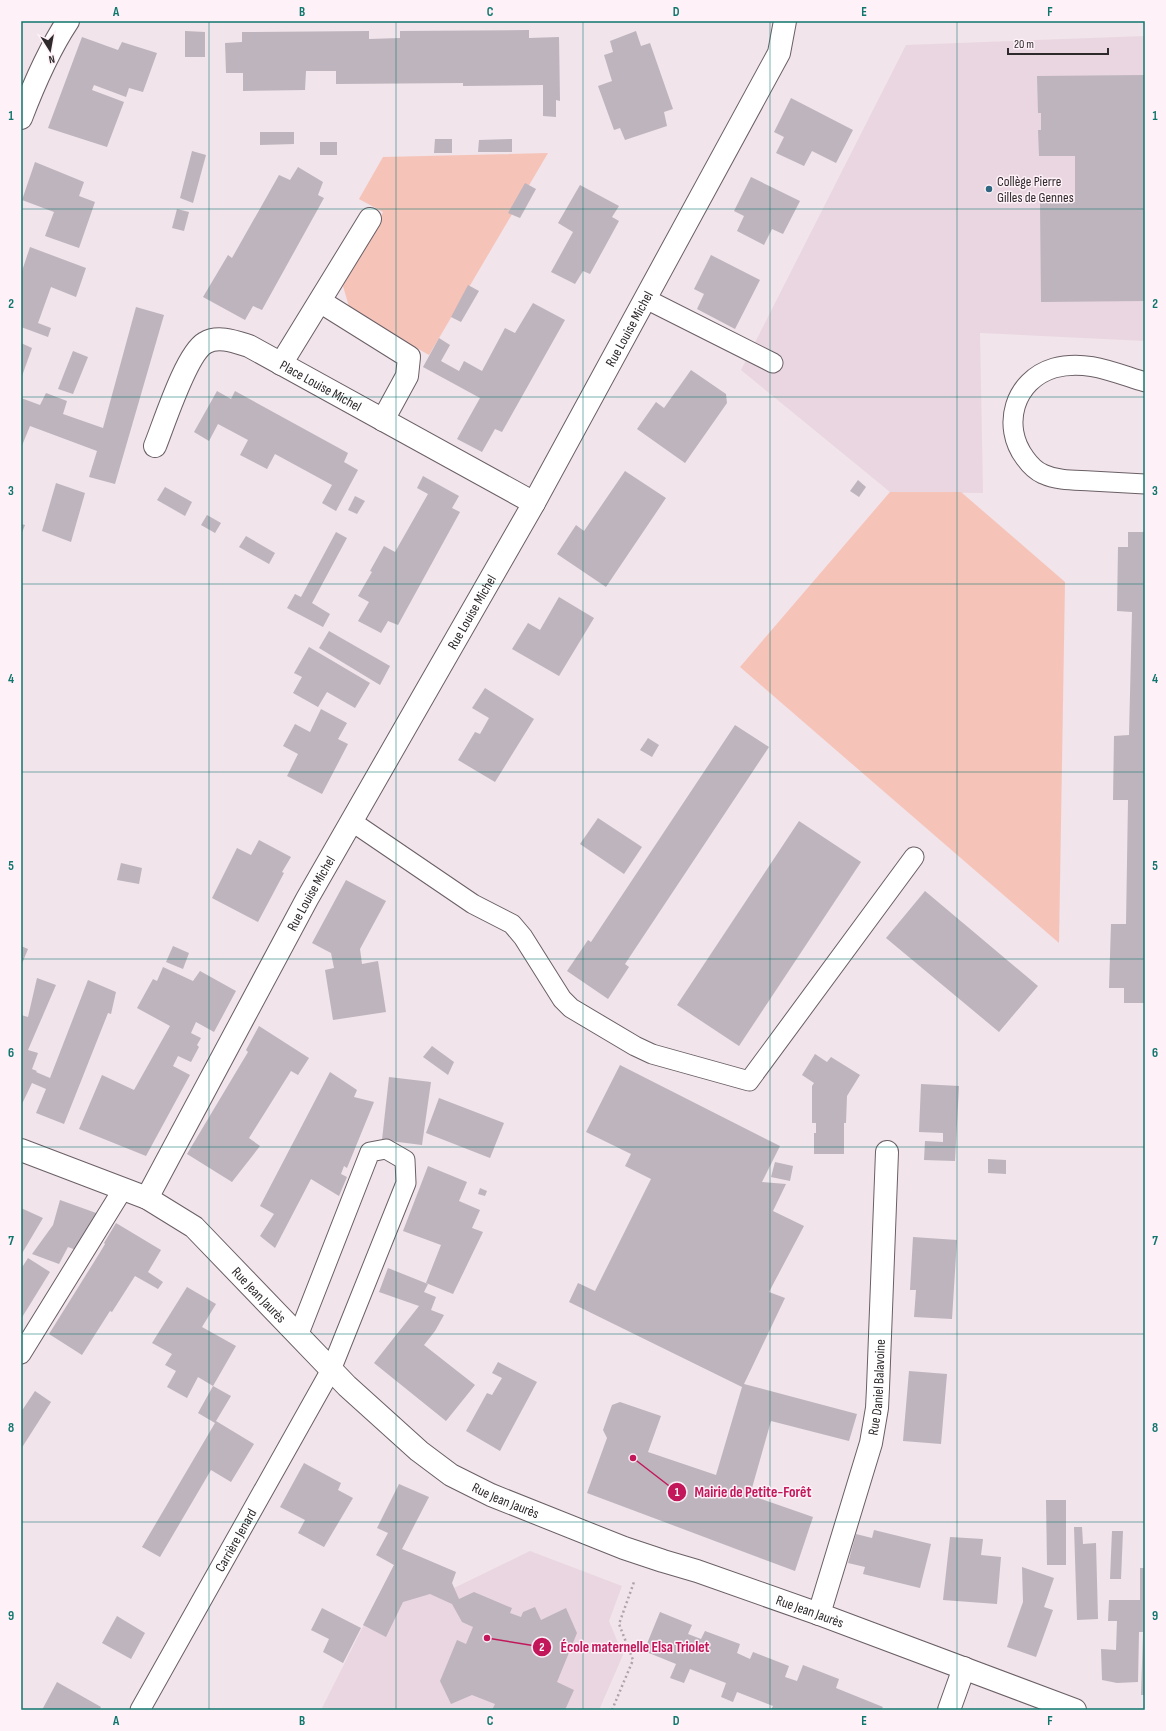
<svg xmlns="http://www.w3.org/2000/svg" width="1166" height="1731" font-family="'Sofia Sans Condensed',sans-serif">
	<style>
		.built { fill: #ead6e0 }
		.green { fill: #f6c3b8 }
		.building { fill: #bdb4bd }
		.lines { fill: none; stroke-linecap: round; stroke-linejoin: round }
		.lane-casing { stroke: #6a5f65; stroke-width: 21 }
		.street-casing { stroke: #6a5f65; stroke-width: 24 }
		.path { stroke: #aea4a9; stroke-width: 2.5; stroke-dasharray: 2 3; stroke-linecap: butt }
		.lane { stroke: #fff; stroke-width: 19 }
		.street { stroke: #fff; stroke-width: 22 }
		.grid { fill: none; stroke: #0f766e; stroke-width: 1; stroke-opacity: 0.55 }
		.poi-dot { fill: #2f6681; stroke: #fef1f7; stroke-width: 1.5 }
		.labels { text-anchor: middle; stroke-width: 3; stroke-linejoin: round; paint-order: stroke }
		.poi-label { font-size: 14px; fill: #2e2a2c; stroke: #fef1f7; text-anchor: start }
		.street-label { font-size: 14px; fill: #2e2a2c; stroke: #fef1f7 }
		.leader { fill: none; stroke: #c2185b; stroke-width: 1.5 }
		.callout-dot { fill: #c2185b; stroke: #fef1f7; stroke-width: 1.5 }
		.mark-label { font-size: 12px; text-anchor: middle; font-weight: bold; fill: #fff }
		.callout-label { font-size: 15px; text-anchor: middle; font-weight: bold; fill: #c2185b; stroke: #fef1f7; stroke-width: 3; stroke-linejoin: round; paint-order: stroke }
		.neatline { fill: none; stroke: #0f766e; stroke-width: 1.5 }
		.grid-label { font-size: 13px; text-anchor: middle; font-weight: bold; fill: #0f766e }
	</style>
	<rect width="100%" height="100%" fill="#f1e4ea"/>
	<g class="built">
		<polygon points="1145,36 1145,341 980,333 983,493 890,492 741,370 906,45"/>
		<polygon points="402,1549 456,1572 452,1583 454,1588 530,1551 622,1586 609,1621 623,1655 599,1710 321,1710"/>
	</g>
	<g class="green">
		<polygon points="548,153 429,355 350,310 343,286 383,212 359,199 383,157"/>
		<polygon points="890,492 961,492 1065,582 1059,943 740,667"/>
	</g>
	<g class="building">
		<polygon points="529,30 529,38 559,37 560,101 556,100 556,117 543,116 543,85 463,86 463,83 336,84 336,71 306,71 305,90 243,91 243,73 226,73 225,43 242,42 242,32 369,31 369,39 400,38 400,31"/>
		<polygon points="185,31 205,32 205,57 185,57"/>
		<polygon points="636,31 641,46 650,43 673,109 664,112 667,126 625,140 620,128 614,130 598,86 612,81 604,55 613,52 610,41"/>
		<polygon points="82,37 118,50 122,42 157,53 143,92 129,88 126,97 94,85 92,90 124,102 107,147 48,128"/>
		<polygon points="1145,75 1145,301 1041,302 1040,203 1075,202 1075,156 1039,156 1038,130 1041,130 1041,113 1038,113 1037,76"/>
		<polygon points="791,98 853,130 836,163 812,151 804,166 776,153 784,137 774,132"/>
		<polygon points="260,132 294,132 294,144 260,145"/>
		<polygon points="435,139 452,139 452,153 434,153"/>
		<polygon points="512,139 512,152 478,152 479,140"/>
		<rect x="320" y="142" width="17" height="13"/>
		<polygon points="192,151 206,155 193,203 180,198"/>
		<polygon points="35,162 84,182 79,196 95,202 79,248 45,236 54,212 22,200"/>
		<polygon points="298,167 323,182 318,195 324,198 262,310 253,306 245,320 203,297 228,255 232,258 279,175 290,180"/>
		<polygon points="751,177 800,201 783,234 772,229 764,245 737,231 744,216 734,211"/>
		<polygon points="525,183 536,189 520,218 508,213"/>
		<polygon points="580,185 619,206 612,217 619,221 590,274 583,271 575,284 551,272 573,232 558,223"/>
		<polygon points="177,209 189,212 184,231 172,228"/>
		<polygon points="30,247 86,268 76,297 51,287 38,323 51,328 48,337 21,327 21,274"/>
		<polygon points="711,255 760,280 735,329 697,309 704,294 694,289"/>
		<polygon points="468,285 479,291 461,322 451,317"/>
		<polygon points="533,303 565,320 502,432 495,429 482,452 457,439 480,398 423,367 439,338 450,345 441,361 459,371 464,361 482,371 505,328 515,333"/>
		<polygon points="136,307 164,315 115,484 89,477 97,451 30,426 21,448 21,398 40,405 46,393 67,401 63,414 103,428"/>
		<polygon points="21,343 32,348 22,376 21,376"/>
		<polygon points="73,351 88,357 73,394 58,389"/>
		<polygon points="691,370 726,394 727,403 685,463 637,429 656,402 664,408"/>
		<polygon points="217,391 231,399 235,391 348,453 344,462 358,470 336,511 322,503 332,485 275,454 267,469 240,455 248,440 218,424 209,441 194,432"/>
		<polygon points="625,471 666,498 606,587 557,554 576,525 584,531"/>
		<polygon points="423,476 459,496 452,508 460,512 398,625 388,621 381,633 358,621 369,602 358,596 372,572 370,571 384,546 395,552 428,494 417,488"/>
		<polygon points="858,480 866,487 859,497 850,491"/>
		<polygon points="56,483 85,493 71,542 42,531"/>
		<polygon points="165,487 192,502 185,516 157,500"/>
		<polygon points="355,496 365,501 357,514 348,510"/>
		<polygon points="207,515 221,523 215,533 201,525"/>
		<polygon points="21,524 25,525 21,535"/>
		<polygon points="336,532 347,538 312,603 330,614 323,627 287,608 295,594 301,597"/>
		<polygon points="1128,532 1145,532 1145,1003 1124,1003 1124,988 1109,988 1111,924 1126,924 1128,800 1113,800 1114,736 1129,735 1132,612 1117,611 1118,547 1128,547"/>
		<polygon points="246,536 275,553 269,564 239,547"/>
		<polygon points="559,597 594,618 559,676 512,649 528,623 540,630"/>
		<polygon points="329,631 390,666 380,685 319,648"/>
		<polygon points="309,647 370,683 355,708 327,692 318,707 293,693 302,677 294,673"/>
		<polygon points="485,688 534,719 495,782 458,760 475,732 480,734 489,718 472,708"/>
		<polygon points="321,709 347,723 338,739 348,744 322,794 287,776 298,754 283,746 295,724 310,732"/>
		<polygon points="735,725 769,747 625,964 629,967 608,999 567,971 588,940 591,942"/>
		<polygon points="648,738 659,745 652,757 640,750"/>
		<polygon points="598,818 642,847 624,874 580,844"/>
		<polygon points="799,821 861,862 739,1046 677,1005"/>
		<polygon points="259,840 291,857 282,872 284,873 258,922 212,898 237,848 251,855"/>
		<polygon points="121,863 142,868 139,884 117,880"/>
		<polygon points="346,880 386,901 360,949 362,964 378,961 386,1012 333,1020 325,970 334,968 331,953 312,943"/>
		<polygon points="925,891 1038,986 999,1032 886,938"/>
		<polygon points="21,946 28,949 21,966"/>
		<polygon points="173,946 189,953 183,969 166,962"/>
		<polygon points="163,967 193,981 200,971 236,991 214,1032 196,1022 191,1033 201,1038 197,1045 199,1047 191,1062 178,1056 173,1066 190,1075 146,1156 79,1129 102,1075 134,1090 170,1026 137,1008 153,979 157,981"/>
		<polygon points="37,978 56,985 28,1050 38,1053 32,1069 37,1071 36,1072 50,1078 88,980 116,992 111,1014 108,1013 64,1124 36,1113 46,1089 32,1083 21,1106 21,1015 28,1017"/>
		<polygon points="259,1026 309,1058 298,1075 291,1071 249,1138 260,1146 232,1182 187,1154 248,1052 246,1050"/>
		<polygon points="432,1046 454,1062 448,1075 423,1057"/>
		<polygon points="815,1054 827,1062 831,1057 860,1075 847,1096 846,1123 844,1123 844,1154 814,1154 814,1133 816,1133 816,1123 812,1123 812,1086 814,1083 802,1075"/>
		<polygon points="620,1065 780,1146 762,1182 786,1184 773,1211 804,1226 769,1292 785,1298 744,1384 857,1414 849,1441 771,1421 750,1495 813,1517 795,1571 587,1493 607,1438 603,1430 612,1405 620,1402 661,1416 648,1452 716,1475 742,1387 569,1302 578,1283 595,1291 651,1179 625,1166 631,1154 586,1132"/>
		<polygon points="330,1072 357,1090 354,1097 374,1102 347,1168 344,1166 341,1174 347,1177 339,1196 311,1179 275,1248 260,1236 274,1214 260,1206"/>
		<polygon points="389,1077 431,1082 422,1145 382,1140"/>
		<polygon points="921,1084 959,1086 955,1161 924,1160 925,1141 943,1142 943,1133 919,1132"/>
		<polygon points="439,1098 504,1123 490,1158 426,1133"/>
		<polygon points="988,1159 1006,1160 1006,1174 988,1173"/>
		<polygon points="775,1162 793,1166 790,1181 771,1177"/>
		<polygon points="428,1166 467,1182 459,1201 480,1210 472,1228 483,1232 453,1294 426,1283 441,1245 403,1231"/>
		<polygon points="480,1188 487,1191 485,1196 478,1194"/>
		<polygon points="60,1200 99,1214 76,1250 68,1247 59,1264 32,1254 53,1225"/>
		<polygon points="21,1208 43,1218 21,1255"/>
		<polygon points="116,1223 161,1250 148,1272 163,1282 158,1289 135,1276 112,1312 110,1311 82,1355 49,1334 99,1254 105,1244 104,1243"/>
		<polygon points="913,1237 957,1240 952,1319 914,1317 916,1290 910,1290"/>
		<polygon points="28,1258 50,1272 21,1319 21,1269"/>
		<polygon points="388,1268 428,1284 424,1292 436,1297 431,1310 444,1315 435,1331 424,1345 475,1385 446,1421 374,1363 419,1306 379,1292"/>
		<polygon points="187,1287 216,1304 202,1327 236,1346 213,1386 198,1377 187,1398 167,1387 176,1371 165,1365 172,1354 152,1343"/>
		<polygon points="498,1362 537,1382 500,1451 466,1431 487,1393 492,1395 502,1378 492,1373"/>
		<polygon points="909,1371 947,1374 941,1444 903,1441"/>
		<polygon points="213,1386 231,1396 216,1421 254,1444 231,1482 211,1470 160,1557 142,1547 215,1423 198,1413"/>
		<polygon points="35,1391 51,1402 21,1449 21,1412"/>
		<polygon points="304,1463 341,1483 338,1490 353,1498 324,1547 298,1533 305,1520 280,1507"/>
		<polygon points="399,1484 429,1497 402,1549 456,1572 452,1583 459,1599 474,1592 512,1608 510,1613 521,1617 523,1612 535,1607 541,1620 566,1608 577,1633 557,1682 574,1690 565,1710 492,1710 495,1704 472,1695 451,1704 440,1681 457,1640 466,1644 473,1627 462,1622 452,1604 430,1594 403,1602 386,1637 363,1625 394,1565 376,1555 388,1533 377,1528"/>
		<polygon points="1046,1500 1066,1500 1066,1565 1047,1565"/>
		<polygon points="1074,1527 1082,1527 1083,1544 1096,1543 1098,1619 1077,1620"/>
		<polygon points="874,1530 931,1544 920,1588 863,1574 865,1567 848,1563 856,1534 872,1538"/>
		<polygon points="1112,1531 1123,1531 1121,1579 1110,1579"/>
		<polygon points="950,1537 983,1539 981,1555 1001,1557 997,1604 943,1600"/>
		<polygon points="1022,1567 1054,1578 1044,1607 1053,1610 1036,1657 1007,1647 1023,1602"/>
		<polygon points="1140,1568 1145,1568 1145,1695 1141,1695 1143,1632 1139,1632 1138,1682 1117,1683 1102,1680 1101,1649 1116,1650 1117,1621 1108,1621 1109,1600 1140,1600"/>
		<polygon points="322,1608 361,1628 343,1663 323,1652 329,1639 311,1630"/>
		<polygon points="660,1612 692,1625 688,1634 701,1639 705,1631 740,1644 737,1653 750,1659 753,1652 789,1666 785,1677 797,1681 803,1665 839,1679 836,1688 883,1707 881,1710 771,1710 773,1706 737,1692 733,1702 721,1697 726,1683 690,1669 684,1683 670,1678 676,1664 644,1651"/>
		<polygon points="117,1616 145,1633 131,1659 102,1643"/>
		<polygon points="57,1682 101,1707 99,1710 42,1710"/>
	</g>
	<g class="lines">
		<g class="lane-casing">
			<g id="lane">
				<polyline points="646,299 773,363"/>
				<path d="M1145,382C1115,373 1086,359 1054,368C1014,380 1001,426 1025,458C1030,465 1036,471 1043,474C1058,481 1075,480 1091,481C1109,482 1127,483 1145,484"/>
				<polyline points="351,821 473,904 512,924 523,937 562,999 571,1008 635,1046 652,1054 749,1081 914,857"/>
				<polyline points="21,1354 123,1189"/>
				<path id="s1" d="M140,1710L331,1370L406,1183L405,1160L386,1149L370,1152L298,1336"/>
			</g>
		</g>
		<g class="street-casing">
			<g id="street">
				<path d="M21,118C34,84 48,51 68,21"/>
				<polyline points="321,302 409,357 407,376 383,420"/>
				<polyline points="281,364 370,219"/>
				<path id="s2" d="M155,446C164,424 186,354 205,343C218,335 236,342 249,346L534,503"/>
				<path id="s3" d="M21,1150L147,1198L194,1227L347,1386L419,1451L451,1475L491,1495L624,1548L663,1561L697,1571L819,1614L1075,1710"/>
				<path id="s4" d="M147,1198L307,899L534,503L779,53L785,21"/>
				<path id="s5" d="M819,1614L871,1443L877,1408L878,1388L887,1152"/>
				<polyline points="949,1710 964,1668"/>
			</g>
		</g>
		<polyline class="path" points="612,1710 633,1660 619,1624 634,1582"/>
		<use href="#lane" class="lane"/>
		<use href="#street" class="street"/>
	</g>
	<path class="grid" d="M209,21V1710M396,21V1710M583,21V1710M770,21V1710M957,21V1710M21,209H1145M21,397H1145M21,584H1145M21,772H1145M21,959H1145M21,1147H1145M21,1334H1145M21,1522H1145"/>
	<circle class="poi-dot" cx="989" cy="189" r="4"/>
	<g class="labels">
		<g class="poi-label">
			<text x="997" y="186">Collège Pierre<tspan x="997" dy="16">Gilles de Gennes</tspan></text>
		</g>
		<g class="street-label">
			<text dy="5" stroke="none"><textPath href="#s4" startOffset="994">Rue Louise Michel</textPath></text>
			<text dy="5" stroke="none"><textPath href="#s2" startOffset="243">Place Louise Michel</textPath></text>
			<text dy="5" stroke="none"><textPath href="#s4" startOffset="670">Rue Louise Michel</textPath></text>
			<text dy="5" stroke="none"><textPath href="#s4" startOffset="346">Rue Louise Michel</textPath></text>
			<text dy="5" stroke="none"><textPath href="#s3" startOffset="284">Rue Jean Jaurès</textPath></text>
			<text dy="5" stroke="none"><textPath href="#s5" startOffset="235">Rue Daniel Balavoine</textPath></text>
			<text dy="5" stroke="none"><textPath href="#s3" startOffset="608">Rue Jean Jaurès</textPath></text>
			<text dy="5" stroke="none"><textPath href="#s1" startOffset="195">Carrière Jenard</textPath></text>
			<text dy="5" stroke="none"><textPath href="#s3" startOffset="932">Rue Jean Jaurès</textPath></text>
		</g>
	</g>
	<path class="leader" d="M633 1458L677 1492M487 1638L542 1647"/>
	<g class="callout-dot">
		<circle cx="633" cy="1458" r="4"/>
		<circle cx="487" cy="1638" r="4"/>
		<circle cx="677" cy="1492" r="10"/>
		<circle cx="542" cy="1647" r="10"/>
	</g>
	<g class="mark-label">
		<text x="677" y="1496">1</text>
		<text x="542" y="1651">2</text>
	</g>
	<g class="callout-label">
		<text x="753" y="1497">Mairie de Petite-Forêt</text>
		<text x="635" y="1652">École maternelle Elsa Triolet</text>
	</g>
	<rect width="1166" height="1731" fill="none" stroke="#fef1f7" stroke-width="44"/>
	<g transform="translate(50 50) rotate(169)" stroke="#fef1f7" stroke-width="3" paint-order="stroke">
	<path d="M0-3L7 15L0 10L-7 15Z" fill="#2e2a2c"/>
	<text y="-6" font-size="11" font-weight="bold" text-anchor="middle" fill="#2e2a2c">N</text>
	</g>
	<path d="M1008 48v6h100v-6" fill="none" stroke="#2e2a2c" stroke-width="2"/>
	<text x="1014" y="48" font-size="12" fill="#2e2a2c" stroke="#fef1f7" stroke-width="3" paint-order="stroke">20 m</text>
	<rect x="22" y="22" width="1122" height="1687" class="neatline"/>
	<g class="grid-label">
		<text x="116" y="16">A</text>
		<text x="302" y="16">B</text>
		<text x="490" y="16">C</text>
		<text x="676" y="16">D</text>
		<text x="864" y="16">E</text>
		<text x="1050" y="16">F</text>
		<text x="11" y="120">1</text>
		<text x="1155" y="120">1</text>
		<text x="11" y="308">2</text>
		<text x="1155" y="308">2</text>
		<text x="11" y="495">3</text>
		<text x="1155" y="495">3</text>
		<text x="11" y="683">4</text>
		<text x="1155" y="683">4</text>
		<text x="11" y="870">5</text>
		<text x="1155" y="870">5</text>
		<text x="11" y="1057">6</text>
		<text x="1155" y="1057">6</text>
		<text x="11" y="1245">7</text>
		<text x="1155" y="1245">7</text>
		<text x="11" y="1432">8</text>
		<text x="1155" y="1432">8</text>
		<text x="11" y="1620">9</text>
		<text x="1155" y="1620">9</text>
		<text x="116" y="1725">A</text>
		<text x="302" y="1725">B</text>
		<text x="490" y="1725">C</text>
		<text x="676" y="1725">D</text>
		<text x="864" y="1725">E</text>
		<text x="1050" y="1725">F</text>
	</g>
</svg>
